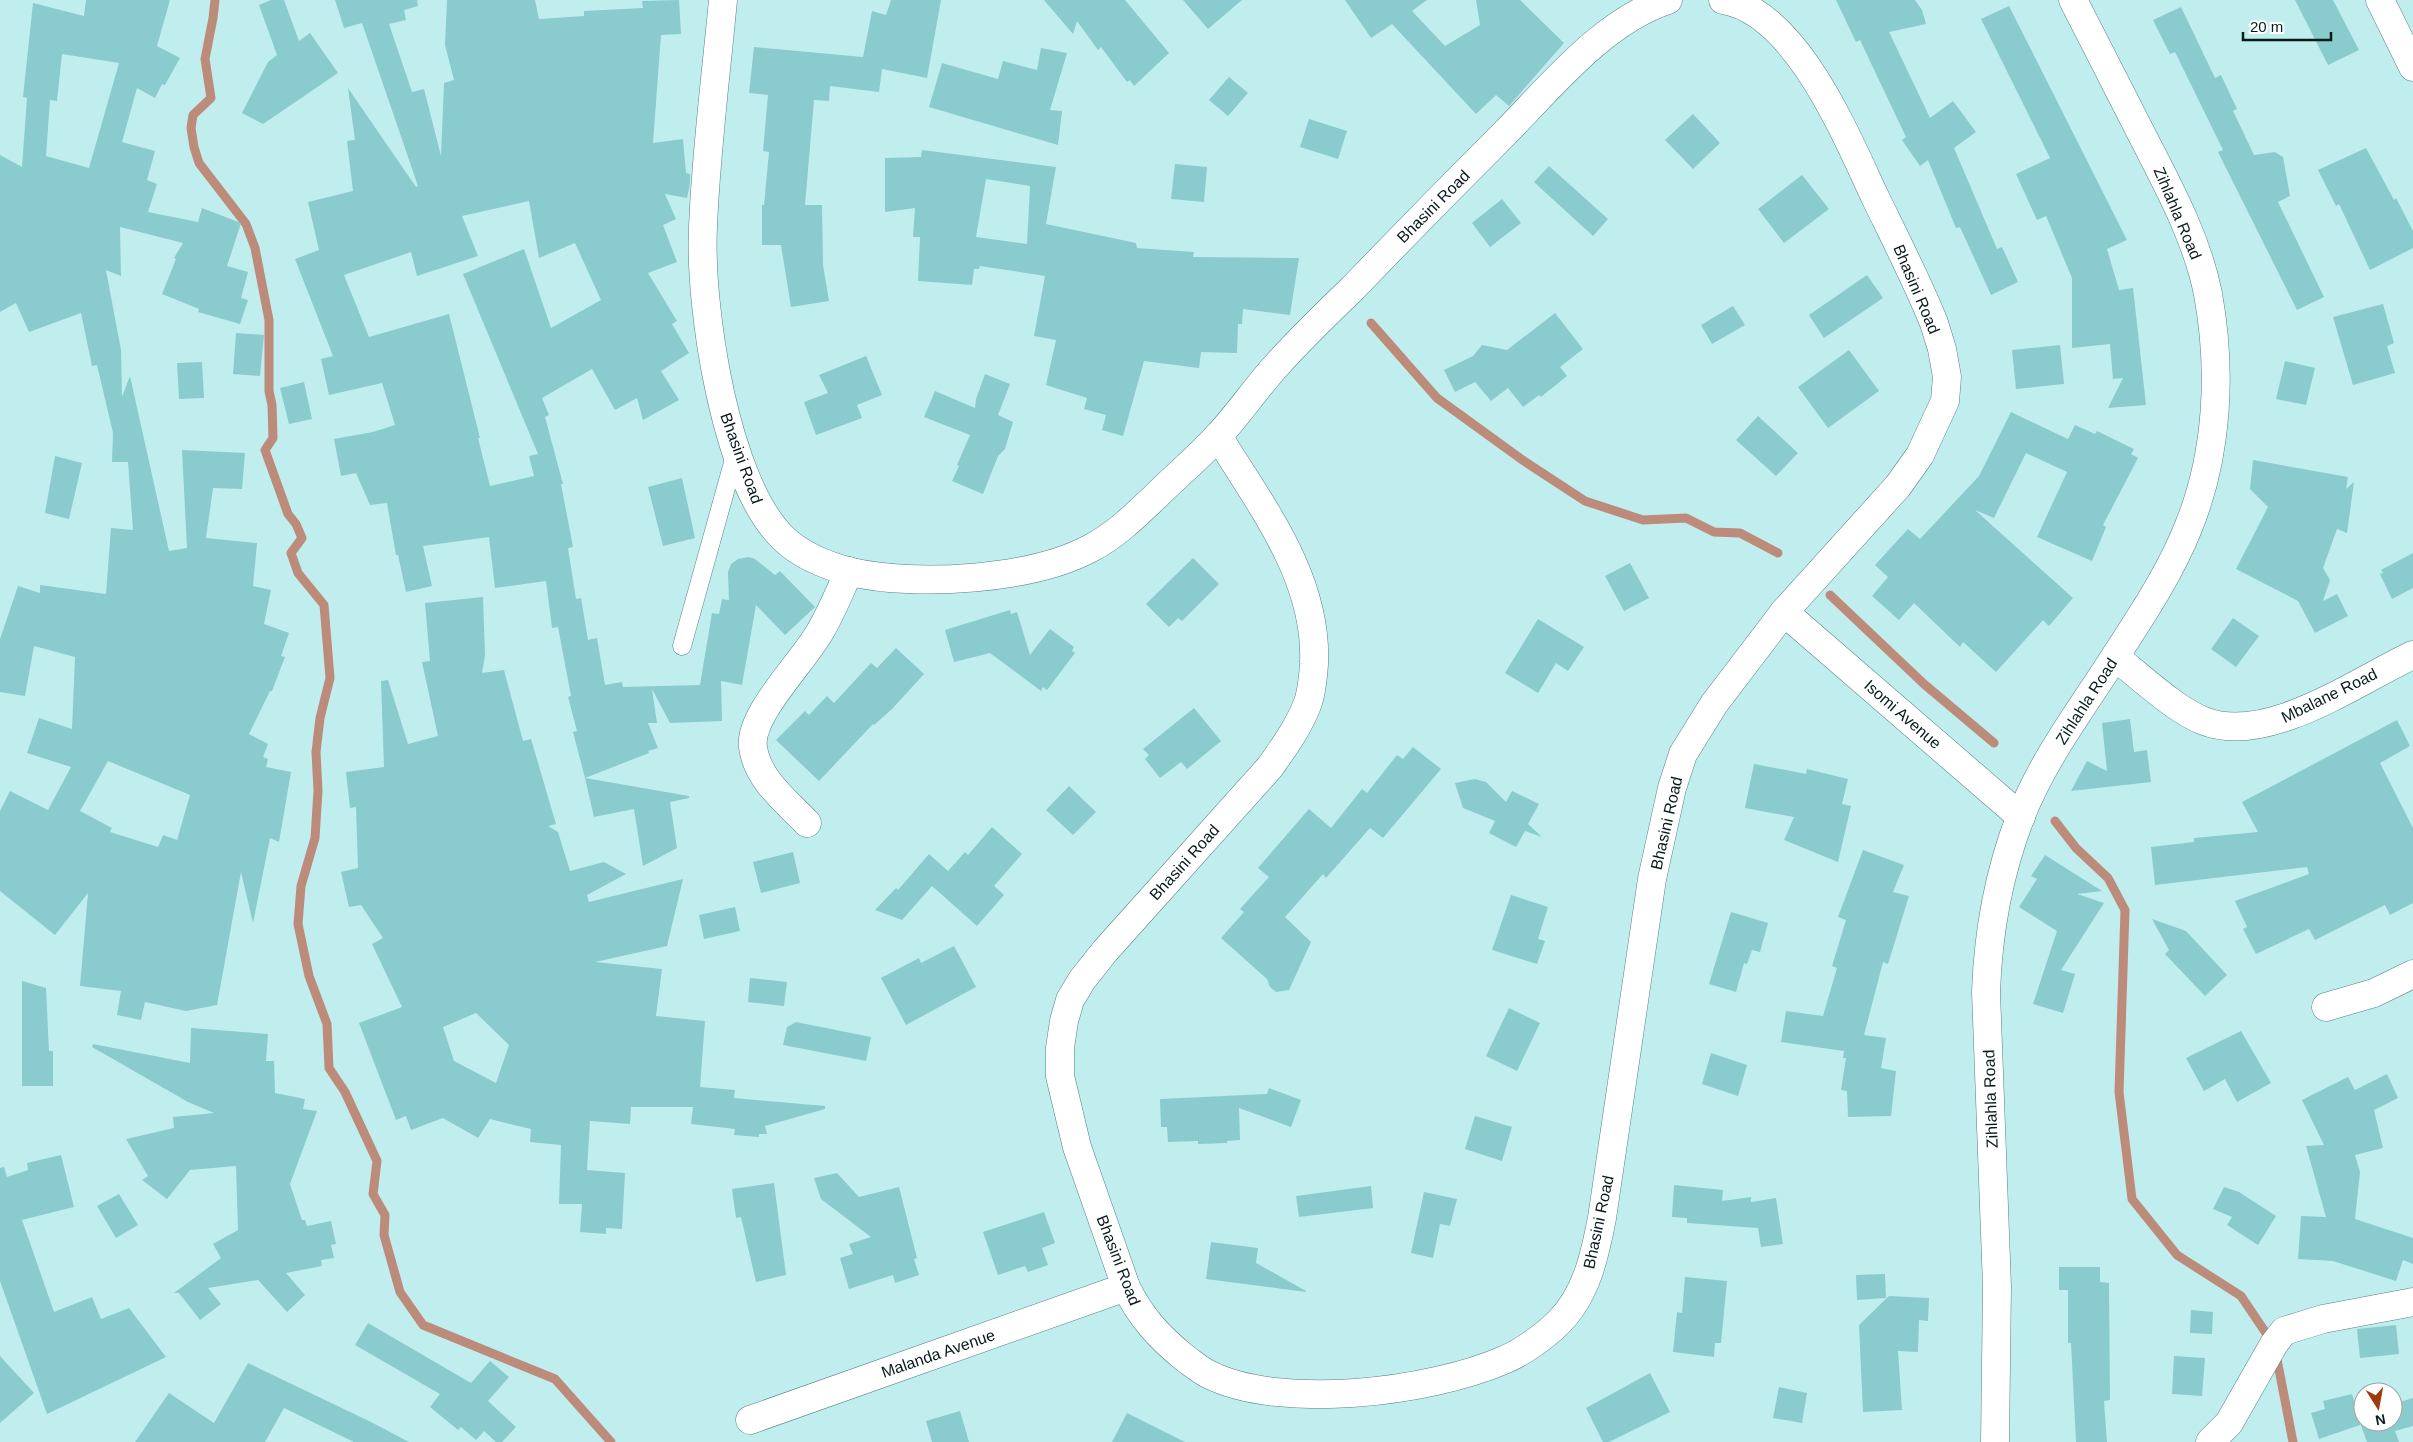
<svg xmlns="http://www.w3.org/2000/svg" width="2413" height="1442" font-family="Helvetica,sans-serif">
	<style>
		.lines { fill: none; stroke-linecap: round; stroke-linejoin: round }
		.stream { stroke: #bd8b7a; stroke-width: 9 }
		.building { fill: #8acbcd; fill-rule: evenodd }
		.service-casing { stroke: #558081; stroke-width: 19 }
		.minor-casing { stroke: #558081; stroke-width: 29 }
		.service { stroke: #fff; stroke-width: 18 }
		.minor { stroke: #fff; stroke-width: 28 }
		.labels { text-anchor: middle; stroke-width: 4; stroke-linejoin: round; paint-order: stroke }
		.street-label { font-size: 16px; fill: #081a1b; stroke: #fff }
	</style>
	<rect width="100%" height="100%" fill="#c0eeef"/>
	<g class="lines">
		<g class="stream">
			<polyline points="215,0 213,18 205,59 211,98 193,115 191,128 194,147 199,163 246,224 255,248 269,320 269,391 272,405 273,438 265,450 288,514 296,524 302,538 291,553 298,573 324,605 330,678 320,718 316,752 318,791 315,838 301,886 298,924 309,976 327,1024 329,1068 345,1092 377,1161 373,1194 385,1215 384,1235 400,1292 423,1325 555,1379 611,1442"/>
			<polyline points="1371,323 1437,398 1524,461 1585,501 1643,520 1686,518 1714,532 1740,533 1778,553"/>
			<polyline points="1830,595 1924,684 1994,743"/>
			<polyline points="2055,821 2076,848 2108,878 2125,910 2119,1092 2132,1199 2177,1255 2241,1296 2272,1342"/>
			<polyline points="2276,1354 2293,1442"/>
		</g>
	</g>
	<g class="building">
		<path d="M86,0H170L157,46L180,58L165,85L162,84L155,98L137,88L122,142L155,151L147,180L157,184L148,212L198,222L202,208L241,223L227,266L248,272L241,298L248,300L240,324L198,312L199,309L162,294L176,259L174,258L183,243L120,227L121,276L106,270L121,350L122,397L130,376L169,551L187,548L182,450L245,453L242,489L213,488L206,538L257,543L253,586L271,590L264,624L289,633L281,656L285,657L272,691H270L249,734L268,744L263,757L268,759L266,767L291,772L279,842L270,838L253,923L241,872L217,1005L186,1011L145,1002L141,1020L117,1015L121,991L80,986L88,893L55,935L0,891V811L10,791L48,810L71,767L27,753L39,718L72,729L75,657L34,646L25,696L0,692V639L18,586L40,593V585L106,594L111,528L133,530L128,462H112L113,433L97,365L92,366L81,313L29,332L16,303L0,312V155L22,167L27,98L23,97L33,3L84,16ZM62,54L119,63L89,168L46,156L50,100L57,101ZM108,761L190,795L177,840L163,835L158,847L110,832L112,828L80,811Z"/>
		<polygon points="271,0 284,0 299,41 310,33 338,73 263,124 242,113 268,62 277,55 259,5"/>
		<path d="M335,0H417L418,6L404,10L406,20L389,24L412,92L424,89L441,156L444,83L454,80L445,45L447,0H535L539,19L584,16V11L643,8L642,1L679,0L681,34L661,35L653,143L683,139L686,173L690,174V184L687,198L665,194L676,219L663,225L677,262L648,273L677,321L672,324L689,353L661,371L679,400L643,420L637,398L615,410L592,369L542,398L549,415L545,417L563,484H561L573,547L568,548L576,599L581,598L588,640L597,638L605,685L622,682L623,687L700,685L712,613L719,614L722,599L729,600L728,572L731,564L738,559L749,557L755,559L775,575L780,571L815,607L785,635L756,605L742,685L721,681L722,721L670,723L652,689L657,723H648L658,748L648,751L649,753L585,778L573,732L577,731L568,697L571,696L558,627L552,628L546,581L495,588L489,537L423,546L432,586L406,592L398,555H396L387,503L370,505L356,473L341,476L334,439L373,432L395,425L382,383L329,395L321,359L333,356L295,259L319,250L308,202L353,191L347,141L355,140L348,88L416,187L418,186L362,23L344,28ZM529,201L539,258L575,243L601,300L551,328L524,249L463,274L538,454L529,456L534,476L490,486L478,438H480L449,314L369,337L344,275L411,252L417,276L478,256L462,216Z"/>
		<polygon points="891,0 941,0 927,78 882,69 879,92 830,86 829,101 814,100 805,205 822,205 823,265 829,301 791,307 781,245 762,245 762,205 764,205 769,152 763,151 768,95 749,93 754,47 863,57 872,11 886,15"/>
		<polygon points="1044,0 1125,0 1169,53 1134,86 1130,80 1127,82 1101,47 1098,50 1077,21 1073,34"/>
		<polygon points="1183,0 1242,0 1208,29"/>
		<polygon points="1345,0 1427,0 1412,11 1445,46 1480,25 1476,0 1520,0 1564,43 1509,106 1496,95 1476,114 1392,24 1371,38"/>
		<polygon points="1836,0 1915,0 1922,10 1926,24 1889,32 1930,118 1953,101 1976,132 1954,148 1997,249 2002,247 2018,282 1991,295 1960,227 1956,228 1928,160 1920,166 1902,140 1906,137 1860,40 1856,42"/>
		<polygon points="2295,0 2333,0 2359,50 2328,65"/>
		<polygon points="2009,6 2127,240 2107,249 2119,290 2133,288 2146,405 2108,408 2123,378 2113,379 2110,344 2072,348 2072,278 2046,216 2037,220 2016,174 2050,158 1981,19"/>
		<polygon points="2181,7 2215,78 2221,75 2237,109 2233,111 2254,155 2275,152 2283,157 2290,196 2278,202 2324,297 2297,310 2218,152 2223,150 2175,52 2170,54 2153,20"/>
		<polygon points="1041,48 1067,53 1050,110 1062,111 1058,145 929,107 942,63 998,79 1003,61 1037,70"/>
		<polygon points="1229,77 1248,93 1228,116 1209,100"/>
		<polygon points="1693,114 1720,143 1693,169 1665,140"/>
		<polygon points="1309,119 1347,131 1338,159 1300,147"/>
		<polygon points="2366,148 2394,200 2396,198 2413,231 2413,248 2370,270 2339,204 2336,206 2318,170"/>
		<path d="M922,150L1056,167L1046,224L1136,243L1137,248L1194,252L1193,257L1299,258L1290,315L1243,309L1242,324H1238L1237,353L1201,352L1199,368L1144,361L1123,436L1102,430L1106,415L1084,409L1087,398L1046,385L1056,340L1034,336L1045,276L980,266L979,269H974L972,285L918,281L920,237H913L915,208L885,212V158L921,157ZM986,179L1030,186L1027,244L976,237Z"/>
		<polygon points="1175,164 1207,167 1204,202 1171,199"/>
		<polygon points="1549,166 1608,219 1593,236 1534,182"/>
		<polygon points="1802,175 1829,209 1784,243 1758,209"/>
		<polygon points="1502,199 1521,223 1490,247 1472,223"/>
		<polygon points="1867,275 1883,298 1824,338 1809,315"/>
		<polygon points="2383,304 2394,343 2387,346 2395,373 2353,385 2333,317"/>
		<polygon points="1733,306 1745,325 1712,344 1701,325"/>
		<polygon points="1555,313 1583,349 1560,367 1567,376 1541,397 1539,395 1523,407 1508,388 1491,401 1475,382 1455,392 1444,370 1473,356 1482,345 1507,350"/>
		<polygon points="236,333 264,335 260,376 233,374"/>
		<polygon points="2060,345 2064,384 2016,389 2012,350"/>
		<polygon points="1849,350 1879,391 1828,428 1798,387"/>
		<polygon points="866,356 882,395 857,405 862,418 816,435 804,402 828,393 819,375"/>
		<polygon points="2285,361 2315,368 2306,405 2276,399"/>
		<polygon points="202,362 204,398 179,399 177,363"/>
		<polygon points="985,374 1010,384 998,415 1013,422 1005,449 998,456 983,494 952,481 959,466 957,465 970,435 924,417 935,391 975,408 976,399"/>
		<polygon points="304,382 312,419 289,424 280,388"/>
		<polygon points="2011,412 2068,439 2075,425 2095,434 2097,431 2134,449 2131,454 2138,458 2103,525 2106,527 2092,561 2037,537 2067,472 2026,453 1994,518 1975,510 2073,598 2049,626 2043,620 1996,672 1963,642 1960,647 1914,603 1899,620 1872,596 1888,577 1875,565 1908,529 1920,539 1979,476"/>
		<polygon points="1758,416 1798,453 1776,476 1736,440"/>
		<polygon points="55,456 82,463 69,519 45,513"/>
		<polygon points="2253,460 2348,477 2346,489 2354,482 2347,533 2337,529 2323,568 2330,580 2323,601 2337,594 2348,616 2315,633 2298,601 2236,569 2268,507 2250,489"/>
		<polygon points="682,478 695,538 663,546 648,487"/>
		<polygon points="2413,553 2413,588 2392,599 2380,574 2383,573 2381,570"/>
		<polygon points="1193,558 1219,584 1182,621 1178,618 1169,627 1146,604"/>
		<polygon points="1630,563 1649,598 1624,611 1605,576"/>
		<path d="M483,597L485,655L482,673L504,670L523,741L531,739L556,824L548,826L558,832L570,871L604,862L626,874L587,895L589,902L683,879L667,946L595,962L662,969L656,1016L705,1021L700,1087L735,1090L734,1098L825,1106V1109L765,1126L767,1134H759V1137L734,1135L735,1129L691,1124L693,1107H631L630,1124L590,1121L587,1170L625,1173L622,1229L606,1228V1234L580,1232L582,1204H559L561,1145L530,1142L531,1129L490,1119L478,1138L443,1118L411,1130L406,1116L396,1120L359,1023L402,1007L372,944L383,938L361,905L349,907L341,872L358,868L356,807L350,808L346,772L384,767L381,681L388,680L408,744L438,736L422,662L430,661L425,603ZM476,1013L509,1045L496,1083L454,1061L443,1027Z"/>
		<polygon points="1010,610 1011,614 1017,612 1030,655 1050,629 1074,647 1072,651 1075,653 1047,690 1043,687 1041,691 990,653 954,662 945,630"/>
		<polygon points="2233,618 2259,636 2236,667 2211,649"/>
		<polygon points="1538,619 1584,647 1568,671 1556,663 1538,693 1505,673"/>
		<polygon points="896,648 924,674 892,709 874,725 873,724 819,781 776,740 805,711 809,715 827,696 834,703 871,663 877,668"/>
		<polygon points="1194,708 1221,741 1187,769 1181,762 1160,778 1145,759 1149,755 1143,749"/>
		<polygon points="2130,719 2134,752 2147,750 2151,782 2071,791 2087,761 2107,771 2102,723"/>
		<polygon points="2397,720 2410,746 2380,763 2413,828 2413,903 2390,915 2385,905 2315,940 2309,929 2256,954 2243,929 2247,927 2235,901 2309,874 2307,867 2155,885 2151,847 2194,842 2194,838 2258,832 2242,802"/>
		<polygon points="1413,747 1441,769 1383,838 1370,828 1326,878 1323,874 1285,917 1311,942 1289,990 1276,992 1270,987 1267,979 1221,938 1244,912 1240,909 1269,877 1258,868 1309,809 1331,828 1362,789 1367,793 1397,755 1403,759"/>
		<polygon points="1754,764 1806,774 1807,769 1848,779 1842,804 1851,806 1838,862 1784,840 1794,817 1745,808"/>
		<polygon points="585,778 689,796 689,798 670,802 677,848 643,866 634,809 594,817"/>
		<polygon points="1475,779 1486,782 1506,802 1512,791 1539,804 1528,824 1542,837 1525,831 1516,847 1489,833 1495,821 1463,808 1455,783"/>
		<polygon points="1069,786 1096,812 1073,835 1046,810"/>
		<polygon points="992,827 1022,854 994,886 1004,895 977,926 932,886 902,920 875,910 896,888 898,890 929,854 948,871 965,852 968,855"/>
		<polygon points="1863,850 1904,865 1893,892 1909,896 1888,964 1883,962 1864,1035 1886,1038 1881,1068 1896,1071 1891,1116 1848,1117 1847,1091 1841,1090 1846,1058 1843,1058 1844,1051 1781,1042 1786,1011 1823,1016 1837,968 1832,966 1846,920 1838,917"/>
		<polygon points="793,852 800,883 761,893 753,862"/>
		<polygon points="2045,855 2102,891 2077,894 2104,903 2061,970 2075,974 2063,1013 2033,1004 2057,931 2019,907 2037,879 2031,876"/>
		<polygon points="1511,895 1548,907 1538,939 1545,941 1537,964 1492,950"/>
		<polygon points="735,907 740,931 704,939 699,915"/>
		<polygon points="1731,912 1768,923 1760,952 1752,950 1747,964 1744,963 1736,992 1709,984"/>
		<polygon points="2152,919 2186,931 2227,975 2205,996 2165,954 2169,950"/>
		<polygon points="954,946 976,987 906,1025 881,978 919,958 921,963"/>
		<polygon points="750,978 787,982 784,1006 748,1002"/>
		<polygon points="22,981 46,988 49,1051 53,1051 53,1086 22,1086"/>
		<polygon points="1509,1008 1540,1023 1517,1071 1486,1056"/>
		<polygon points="796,1022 871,1037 866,1061 783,1045 787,1027"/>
		<polygon points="191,1028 268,1034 266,1061 274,1061 275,1093 305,1099 303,1109 317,1111 290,1184 302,1220 305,1220 307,1226 331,1221 336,1244 331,1245 334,1258 321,1260 322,1266 286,1273 305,1295 287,1312 258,1280 208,1288 221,1304 200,1320 179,1293 174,1293 221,1258 213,1244 238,1230 236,1166 190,1170 167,1199 142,1180 148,1176 126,1139 174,1128 173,1117 214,1113 188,1102 92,1047 93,1044 190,1063"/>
		<polygon points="2241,1031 2271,1083 2237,1102 2225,1079 2204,1091 2186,1058"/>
		<polygon points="1711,1053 1747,1065 1738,1096 1702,1084"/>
		<polygon points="2387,1074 2398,1098 2374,1110 2383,1148 2355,1155 2360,1172 2355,1219 2413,1238 2413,1264 2403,1260 2396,1281 2333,1261 2298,1259 2301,1216 2326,1217 2306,1146 2324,1145 2302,1100 2348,1077 2355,1090"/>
		<polygon points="1269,1088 1301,1100 1291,1127 1239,1108 1240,1140 1227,1141 1227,1143 1198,1144 1198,1141 1168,1142 1167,1127 1161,1127 1160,1099 1267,1094"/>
		<polygon points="1475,1116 1512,1127 1502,1161 1465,1149"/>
		<polygon points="61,1155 74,1207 22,1220 54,1312 92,1297 101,1319 129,1308 166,1357 47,1414 0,1281 0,1168 4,1167 7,1177 28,1170 27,1163"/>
		<polygon points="837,1173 859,1197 899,1187 917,1258 914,1259 919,1275 895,1283 893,1275 849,1289 840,1258 853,1254 849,1244 871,1237 821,1199 814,1178"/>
		<polygon points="774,1183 786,1275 756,1282 741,1217 736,1218 732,1189"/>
		<polygon points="1674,1185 1723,1190 1722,1201 1751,1197 1751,1202 1776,1198 1783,1244 1761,1247 1758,1228 1687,1223 1687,1218 1672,1217"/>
		<polygon points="1371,1186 1373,1208 1299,1217 1296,1196"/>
		<polygon points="2224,1187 2239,1192 2276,1216 2258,1245 2227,1225 2232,1217 2213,1209"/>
		<polygon points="1424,1192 1457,1199 1450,1226 1440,1224 1433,1258 1411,1253"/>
		<polygon points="119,1194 138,1225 116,1238 97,1206"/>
		<polygon points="1044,1212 1055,1243 1042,1248 1048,1265 1028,1272 1025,1266 998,1275 983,1232"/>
		<polygon points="1211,1242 1258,1248 1256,1263 1306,1291 1306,1292 1206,1279"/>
		<polygon points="2059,1267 2100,1267 2100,1282 2109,1283 2110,1400 2104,1401 2107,1442 2076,1442 2071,1343 2068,1343 2068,1290 2059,1290"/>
		<polygon points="1885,1274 1886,1298 1857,1300 1856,1275"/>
		<polygon points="1685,1277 1727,1281 1721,1343 1715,1343 1714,1357 1673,1352 1677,1312 1682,1313"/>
		<polygon points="1889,1296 1929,1298 1928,1321 1919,1320 1918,1352 1898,1351 1902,1410 1863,1412 1859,1325"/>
		<polygon points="2191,1310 2213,1312 2212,1334 2190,1333"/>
		<polygon points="368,1323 471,1383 490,1361 509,1377 488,1401 516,1427 502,1442 496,1442 484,1431 476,1440 461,1427 458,1430 430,1407 440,1394 355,1345"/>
		<polygon points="2396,1325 2399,1354 2360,1358 2357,1329"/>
		<polygon points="0,1356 34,1393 0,1423"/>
		<polygon points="2174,1356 2205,1358 2202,1396 2172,1394"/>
		<polygon points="248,1363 369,1421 409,1442 354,1442 284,1408 265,1442 135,1442 169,1393 214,1423"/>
		<polygon points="1650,1373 1670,1412 1609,1442 1603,1442 1586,1408"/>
		<polygon points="1779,1387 1807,1393 1802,1423 1773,1418"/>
		<polygon points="2352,1394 2358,1414 2363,1413 2363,1422 2393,1422 2393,1404 2413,1398 2413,1426 2395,1431 2399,1442 2367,1442 2359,1420 2360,1425 2319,1439 2311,1413 2325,1409 2323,1401"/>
		<polygon points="960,1411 969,1442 932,1442 926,1421"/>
		<polygon points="1127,1413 1185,1442 1112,1442"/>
	</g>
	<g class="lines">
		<g class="service-casing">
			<polyline id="service" points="682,646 736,452"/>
		</g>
		<g class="minor-casing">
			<g id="minor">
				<path d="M723,0C716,75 706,151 703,227C699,306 725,483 784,539C802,556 828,566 851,572C916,587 1032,580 1091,548C1116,535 1136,515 1156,496C1176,476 1198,458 1217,437C1238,415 1255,389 1276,366C1300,339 1327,313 1353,288C1404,235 1455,183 1507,131C1553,84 1604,21 1668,0"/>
				<polyline points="2380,0 2413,67"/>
				<path d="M1218,436C1261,506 1318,578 1314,664C1313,677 1312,693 1307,705C1298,728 1284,747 1270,767L1105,951L1082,980L1070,1000L1064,1021L1060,1048V1076L1077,1147L1126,1287C1141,1318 1160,1338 1186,1359C1193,1364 1200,1370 1208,1374C1281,1411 1430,1392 1504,1360C1523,1352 1545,1336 1559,1322C1587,1294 1595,1254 1602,1218L1652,879L1672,788L1683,754L1714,704L1784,612L1898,486L1920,455L1945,401L1947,377L1942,349L1934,323C1917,281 1896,240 1876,199C1847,138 1797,12 1723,0"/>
				<polyline points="1784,612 2021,817"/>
				<path d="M2115,657C2140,676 2175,710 2204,721C2267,746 2357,681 2413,655"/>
				<path d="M807,823C786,801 757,779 753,747C748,715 805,660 821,630C832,611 840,591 849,571"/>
				<polyline points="2326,1007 2374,993 2413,974"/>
				<polyline points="750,1420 1126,1287"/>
				<path d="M1995,1442L1997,1287L1986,992C1988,934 1999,873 2020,818C2043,759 2082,708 2116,655C2142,615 2170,573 2188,528C2218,455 2222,371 2208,294C2197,238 2168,186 2142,135C2119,90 2096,45 2073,0"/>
				<polyline points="2210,1442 2229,1423 2274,1344 2284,1331 2323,1319 2413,1302"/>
			</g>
		</g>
		<use href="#service" class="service"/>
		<use href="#minor" class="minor"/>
	</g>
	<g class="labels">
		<g class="street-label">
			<text transform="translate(1433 206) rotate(-45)" y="6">Bhasini Road</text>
			<text transform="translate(2178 213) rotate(67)" y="6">Zihlahla Road</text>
			<text transform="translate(1917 289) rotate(67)" y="6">Bhasini Road</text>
			<text transform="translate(742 458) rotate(70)" y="6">Bhasini Road</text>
			<text transform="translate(2329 695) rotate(-26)" y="6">Mbalane Road</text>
			<text transform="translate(2086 701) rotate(-57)" y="6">Zihlahla Road</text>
			<text transform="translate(1903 714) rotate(41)" y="6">Isomi Avenue</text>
			<text transform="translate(1666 823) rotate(-77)" y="6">Bhasini Road</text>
			<text transform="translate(1184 862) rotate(-48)" y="6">Bhasini Road</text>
			<text transform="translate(1990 1099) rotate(-92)" y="6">Zihlahla Road</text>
			<text transform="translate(1598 1222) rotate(-78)" y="6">Bhasini Road</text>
			<text transform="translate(1119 1260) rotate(69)" y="6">Bhasini Road</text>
			<text transform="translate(938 1353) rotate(-19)" y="6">Malanda Avenue</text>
		</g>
	</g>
	<g transform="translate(2378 1407) rotate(169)"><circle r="24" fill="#ffffff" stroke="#9ca3a4"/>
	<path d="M0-4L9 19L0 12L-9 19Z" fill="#9f3a0c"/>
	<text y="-8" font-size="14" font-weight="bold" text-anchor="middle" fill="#081a1b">N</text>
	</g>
	<path d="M2243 32v8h88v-8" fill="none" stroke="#081a1b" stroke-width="2.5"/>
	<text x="2250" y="32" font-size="15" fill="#081a1b" stroke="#ffffff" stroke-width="4" paint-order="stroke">20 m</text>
</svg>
